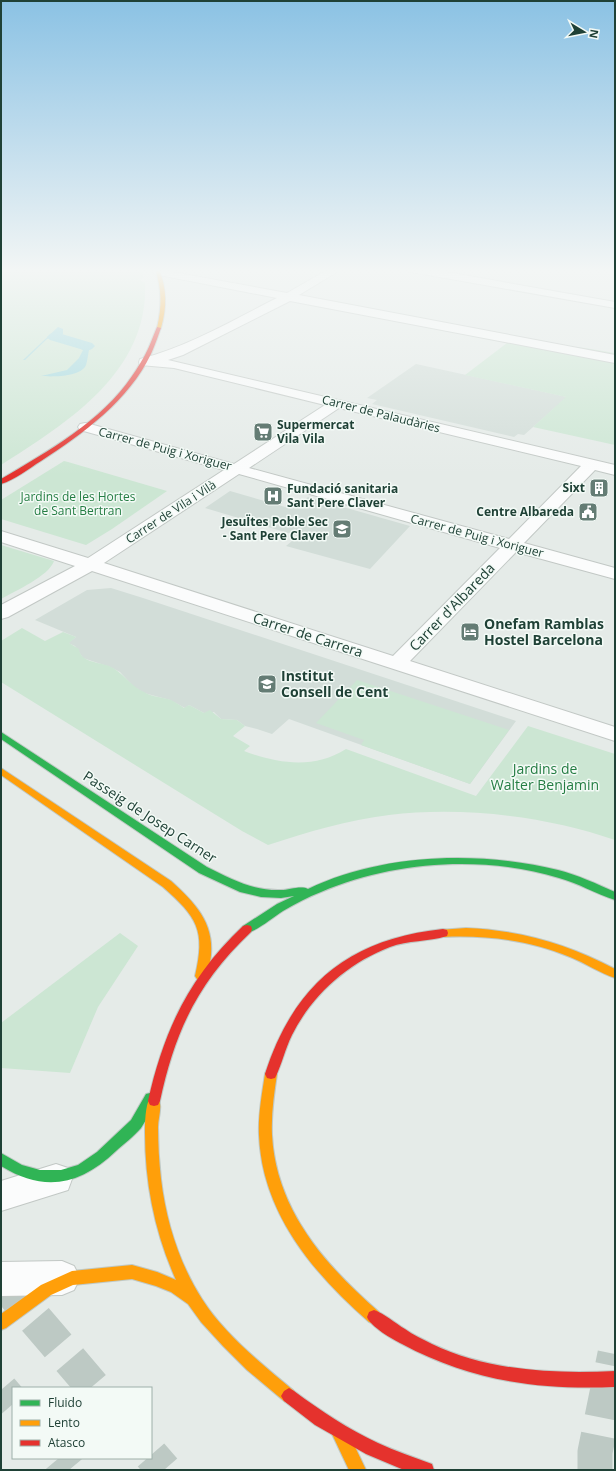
<svg xmlns="http://www.w3.org/2000/svg" width="616" height="1471" font-family="'Open Sans',sans-serif">
	<style>
		.built { fill: #d2ddd8 }
		.green { fill: #cce6d3 }
		.water { fill: #a0d8de }
		.lines { fill: none; stroke-linecap: round; stroke-linejoin: round }
		.canal { fill: #a0d8de; fill-rule: evenodd }
		.highway-tunnel { stroke: #bdc9c4; stroke-width: 35; stroke-dasharray: 35 18; stroke-linecap: butt }
		.street-casing { stroke: #c2c8c5; stroke-width: 2 }
		.fast-casing { stroke: #c0c9c5; stroke-width: 2 }
		.slow-casing { stroke: #c0c9c5; stroke-width: 2 }
		.jam-casing { stroke: #c0c9c5; stroke-width: 2 }
		.street { fill: #fbfcfc; fill-rule: evenodd }
		.fast { fill: #30b455; fill-rule: evenodd }
		.slow { fill: #ff9f0a; fill-rule: evenodd }
		.jam { fill: #e5322d; fill-rule: evenodd }
		.labels { text-anchor: middle; stroke-width: 3; stroke-linejoin: round; paint-order: stroke }
		.far-street-label { font-size: 12px; fill: #1f4136; stroke: #f3faf6 }
		.far-poi-label { font-size: 12px; font-weight: bold; fill: #1f4136; stroke: #f3faf6; text-anchor: end }
		.far-park-label { font-size: 12px; fill: #247d43; stroke: #f3faf6 }
		.street-label { font-size: 14px; fill: #1f4136; stroke: #f3faf6 }
		.poi-label { font-size: 14px; font-weight: bold; fill: #1f4136; stroke: #f3faf6; text-anchor: start }
		.park-label { font-size: 14px; fill: #247d43; stroke: #f3faf6 }
	</style>
	<rect width="100%" height="100%" fill="#e5ebe8"/>
	<g class="built">
		<polygon points="416,364 567,397 524,435 518,434 514,437 372,404 377,400 367,398"/>
		<polygon points="230,491 292,509 308,497 410,526 370,569 286,546 298,536 205,508"/>
		<polygon points="111,588 143,598 516,721 470,784 289,719 272,734 257,729 245,726 237,720 221,719 214,712 204,713 189,705 185,708 170,700 144,693 134,687 120,672 110,667 83,658 75,646 68,643 76,637 35,620 87,590"/>
	</g>
	<g class="green">
		<path d="M1,269H141L144,278L138,279L145,283C149,372 67,423 1,465Z"/>
		<polygon points="471,327 564,346 585,348 615,353 615,445 533,427 566,397 465,375 507,343 461,334"/>
		<polygon points="64,461 68,462 167,491 112,529 86,545 1,519 1,500"/>
		<path d="M1,545L54,561C49,576 15,591 1,599Z"/>
		<path d="M22,628L45,641L63,632L76,637L69,643L79,649C80,662 98,662 109,666C123,672 130,686 144,692C152,697 162,697 171,700C175,702 180,705 184,708L189,705L204,713L210,710L221,719L237,720L245,726L233,736L250,746L244,751C278,764 315,769 346,749L476,796L528,726L615,754V840C547,816 461,806 389,815C348,820 308,832 268,845L242,831L182,794L1,682V641Z"/>
		<polygon points="357,680 509,730 470,784 361,745 364,740 316,723"/>
		<polygon points="120,933 138,946 98,1007 70,1073 1,1068 1,1023"/>
	</g>
	<g class="water">
		<polygon points="58,327 63,329 63,334 47,339 25,360 23,360"/>
		<path d="M88,346H90C88,352 88,359 86,365C81,377 52,377 41,376L67,370L79,358L83,350L81,349Z"/>
	</g>
	<g class="lines">
		<polygon class="canal" points="55,332 92,343 95,346 92,349 87,351 50,340 47,337 50,334"/>
		<g class="highway-tunnel">
			<polyline points="1,1279 94,1388"/>
			<polyline points="1,1390 13,1404"/>
			<polyline points="151,1455 164,1470"/>
			<polyline points="59,1458 69,1470"/>
			<polyline points="595,1470 595,1452 615,1354"/>
		</g>
		<g class="street-casing">
			<g id="street">
				<path d="M156,269L287,293L329,269H342L299,295L615,355V363L290,301L183,355L168,360L615,465V475L595,470L524,543L615,568V579L516,552L410,661L615,727V741L92,571L8,617L1,619V605L75,566L1,542V531L88,558L224,470L80,430L78,427L80,424L85,423L90,424L234,464L325,405L174,368L140,365L139,362L140,359C188,347 233,320 277,298L154,274L153,272ZM339,408L581,466L509,539L249,468ZM239,474L500,548L393,656L104,563Z"/>
				<polygon points="406,269 430,269 615,302 615,308 411,272"/>
				<polygon points="56,1164 68,1168 72,1179 68,1190 1,1211 1,1181"/>
				<polygon points="62,1261 74,1266 80,1278 74,1290 62,1295 1,1296 1,1262"/>
			</g>
		</g>
		<g class="fast-casing">
			<g id="fast">
				<path d="M1,732L207,867C231,879 253,891 281,890C289,890 301,885 308,889C383,853 479,851 558,870C578,875 597,884 615,892V900C596,894 578,883 559,878C483,855 394,861 321,892C308,897 295,904 283,911C272,918 260,929 247,933L243,932L242,929L243,926L277,904L294,896L281,898L261,897L240,892L199,873L1,739Z"/>
				<path d="M150,1093L154,1094L156,1098C152,1108 147,1119 141,1128C134,1136 124,1144 116,1151C80,1185 45,1193 1,1166V1153L22,1165L40,1170H61L78,1165L97,1152L131,1120L146,1094Z"/>
			</g>
		</g>
		<g class="slow-casing">
			<g id="slow">
				<path d="M155,269H159C167,289 167,307 161,328L159,329L157,328C162,307 162,289 155,269Z"/>
				<path d="M1,768L171,881C194,902 214,922 211,955C210,963 209,972 205,979L201,980L197,979L195,976C206,930 197,917 163,887L1,775Z"/>
				<path d="M466,928C519,930 568,944 615,969V978C600,973 585,963 570,957C529,940 487,935 443,937L439,936L438,933L439,930Z"/>
				<path d="M271,1069L275,1070L277,1074C274,1094 271,1114 272,1135C276,1210 325,1265 379,1312L381,1317L379,1322L374,1324L369,1322C313,1273 262,1213 259,1135C258,1115 262,1094 265,1074L267,1070Z"/>
				<path d="M154,1096L158,1097C163,1106 158,1118 158,1127C158,1144 159,1162 161,1179C166,1221 179,1263 202,1299C224,1334 262,1364 294,1391L297,1396L294,1401L289,1404L284,1401L247,1370L223,1346L201,1322L188,1304L171,1292L156,1286L132,1279L73,1285L51,1295L6,1328L1,1330V1314L41,1285L72,1271L132,1265L157,1272L176,1280C155,1233 145,1184 145,1133C145,1122 145,1107 150,1097Z"/>
				<polygon points="340,1426 346,1428 366,1470 349,1470 332,1434 334,1428"/>
			</g>
		</g>
		<g class="jam-casing">
			<g id="jam">
				<path d="M157,327L161,328C158,336 155,345 151,354C129,400 83,434 41,461C28,469 15,480 1,484V479C47,452 102,421 132,376C137,369 141,362 145,355C150,346 153,336 157,327Z"/>
				<path d="M247,925L251,926L252,929L251,932C198,982 175,1031 160,1101L158,1105L154,1106L150,1105L148,1101C164,1030 189,977 243,926Z"/>
				<path d="M443,929L447,930L448,933L447,936C428,942 408,940 390,947C348,963 312,995 292,1035C285,1049 282,1064 275,1078L271,1079L267,1078L265,1074C294,984 349,939 443,929Z"/>
				<path d="M374,1310C385,1314 395,1323 405,1329C413,1335 423,1339 432,1344C488,1371 554,1374 615,1371V1387C538,1390 471,1381 402,1344C392,1339 371,1327 367,1317L369,1312Z"/>
				<path d="M289,1388L294,1391C321,1411 348,1429 378,1443C395,1451 414,1457 432,1464L434,1470H404L366,1454L315,1425L284,1401L281,1396L284,1391Z"/>
			</g>
		</g>
		<use href="#street" class="street"/>
		<use href="#fast" class="fast"/>
		<use href="#slow" class="slow"/>
		<use href="#jam" class="jam"/>
	</g>
	<linearGradient id="sky" x2="0" y2="1"><stop stop-color="#8bc2e4"/><stop offset="0.57" stop-color="#f3f6f5"/><stop offset="1" stop-color="#f3f6f5" stop-opacity="0"/></linearGradient>
	<rect width="616" height="475" fill="url(#sky)"/>
	<defs>
		<g id="supermarket-square" transform="scale(1)"><rect x="-9" y="-9" width="18" height="18" rx="4" fill="#647c74" stroke="#f3faf6"/><path d="M-6-5.5h2.5l.6 2H6L4.5 2H-2.5L-4.4-4H-6ZM-1.5 3.2a1.3 1.3 0 1 0 .1 0ZM3 3.2a1.3 1.3 0 1 0 .1 0Z" fill="#fff"/></g>
		<g id="building-square" transform="scale(1)"><rect x="-9" y="-9" width="18" height="18" rx="4" fill="#647c74" stroke="#f3faf6"/><path d="M-4-6H4V6H1V3H-1V6H-4ZM-2.5-4.3h1.7v1.8h-1.7ZM.8-4.3h1.7v1.8H.8ZM-2.5-1h1.7V.8h-1.7ZM.8-1h1.7V.8H.8Z" fill="#fff"/></g>
		<g id="hospital-square" transform="scale(1)"><rect x="-9" y="-9" width="18" height="18" rx="4" fill="#647c74" stroke="#f3faf6"/><path d="M-5-5h3v3.5h4V-5h3V5h-3V1.5h-4V5h-3Z" fill="#fff"/></g>
		<g id="civic-square" transform="scale(1)"><rect x="-9" y="-9" width="18" height="18" rx="4" fill="#647c74" stroke="#f3faf6"/><path d="M-.6-6.5H3V-4.5H.6V-3L4-1V1h2V6H-6V1h2V-1L-.6-3ZM-1.2 2.5V6h2.4V2.5Z" fill="#fff"/></g>
		<g id="school-square" transform="scale(1)"><rect x="-9" y="-9" width="18" height="18" rx="4" fill="#647c74" stroke="#f3faf6"/><path d="M0-5L7-2L0 1L-7-2ZM-4 1L0 2.5L4 1V4Q0 6-4 4Z" fill="#fff"/></g>
		<g id="hotel-square" transform="scale(1)"><rect x="-9" y="-9" width="18" height="18" rx="4" fill="#647c74" stroke="#f3faf6"/><path d="M-6-4.5h1.5V1H6V5H4.5V3h-9V5H-6ZM-4 0a1.8 1.8 0 1 1 3.6 0ZM.5 0V-2.5h3Q6-2.5 6 0Z" fill="#fff"/></g>
	</defs>
	<g fill-rule="evenodd">
		<use href="#supermarket-square" x="263" y="432"/>
		<use href="#building-square" x="599" y="488"/>
		<use href="#hospital-square" x="273" y="496"/>
		<use href="#civic-square" x="588" y="512"/>
		<use href="#school-square" x="342" y="529"/>
		<use href="#hotel-square" x="470" y="632"/>
		<use href="#school-square" x="267" y="684"/>
	</g>
	<g class="labels">
		<g class="far-street-label">
			<text transform="translate(381 414) rotate(14)" y="4">Carrer de Palaudàries</text>
			<text transform="translate(165 449) rotate(15)" y="4">Carrer de Puig i Xoriguer</text>
			<text transform="translate(171 512) rotate(-33)" y="4">Carrer de Vila i Vilà</text>
			<text transform="translate(477 536) rotate(15)" y="4">Carrer de Puig i Xoriguer</text>
		</g>
		<g class="far-poi-label">
			<text x="277" y="429" text-anchor="start">Supermercat<tspan x="277" dy="14">Vila Vila</tspan></text>
			<text x="585" y="492">Sixt</text>
			<text x="287" y="493" text-anchor="start">Fundació sanitaria<tspan x="287" dy="14">Sant Pere Claver</tspan></text>
			<text x="574" y="516">Centre Albareda</text>
			<text x="328" y="526">JesuÏtes Poble Sec<tspan x="328" dy="14">- Sant Pere Claver</tspan></text>
		</g>
		<g class="far-park-label">
			<text x="78" y="501">Jardins de les Hortes<tspan x="78" dy="14">de Sant Bertran</tspan></text>
		</g>
		<g class="street-label">
			<text transform="translate(452 607) rotate(-46)" y="5">Carrer d'Albareda</text>
			<text transform="translate(308 635) rotate(18)" y="5">Carrer de Carrera</text>
			<text transform="translate(150 817) rotate(33)" y="5">Passeig de Josep Carner</text>
		</g>
		<g class="poi-label">
			<text x="484" y="629">Onefam Ramblas<tspan x="484" dy="16">Hostel Barcelona</tspan></text>
			<text x="281" y="681">Institut<tspan x="281" dy="16">Consell de Cent</tspan></text>
		</g>
		<g class="park-label">
			<text x="545" y="774">Jardins de<tspan x="545" dy="16">Walter Benjamin</tspan></text>
		</g>
	</g>
	<rect width="616" height="1471" fill="none" stroke="#1f4136" stroke-width="4"/>
	<rect x="12" y="1387" width="140" height="72" fill="#f3faf6" stroke="#9eb0a9"/>
	<rect x="20" y="1400" width="20" height="6" fill="#30b455" stroke="#9eb0a9"/>
	<text x="48" y="1407" font-size="12" fill="#1f4136">Fluido</text>
	<rect x="20" y="1420" width="20" height="6" fill="#ff9f0a" stroke="#9eb0a9"/>
	<text x="48" y="1427" font-size="12" fill="#1f4136">Lento</text>
	<rect x="20" y="1440" width="20" height="6" fill="#e5322d" stroke="#9eb0a9"/>
	<text x="48" y="1447" font-size="12" fill="#1f4136">Atasco</text>
	<g transform="translate(584 32) rotate(100)" stroke="#f3faf6" stroke-width="3" paint-order="stroke">
	<path d="M0-3L7 15L0 10L-7 15Z" fill="#1f4136"/>
	<text y="-6" font-size="11" font-weight="bold" text-anchor="middle" fill="#1f4136">N</text>
	</g>
</svg>
